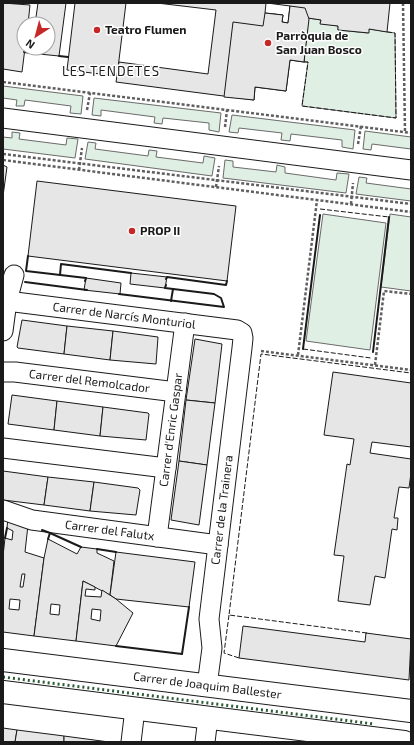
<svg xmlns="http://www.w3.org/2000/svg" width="414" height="745" font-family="'Exo 2',sans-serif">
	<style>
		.green { fill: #e0efe3; stroke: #6a6a6a }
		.building { fill: #e6e6e6; stroke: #1a1a1a; fill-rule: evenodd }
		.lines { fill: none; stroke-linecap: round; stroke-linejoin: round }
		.street-casing { stroke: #1a1a1a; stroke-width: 21 }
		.secondary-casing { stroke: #1a1a1a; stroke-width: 24 }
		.path { stroke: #5f5f5f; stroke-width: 2.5; stroke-dasharray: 3 2; stroke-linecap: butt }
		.street { stroke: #fff; stroke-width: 19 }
		.secondary { stroke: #fff; stroke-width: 22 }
		.hedge { stroke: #2b5a34; stroke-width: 3; stroke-dasharray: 2 3; stroke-linecap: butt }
		.fence { stroke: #1a1a1a; stroke-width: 1; stroke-dasharray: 5 2; stroke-linecap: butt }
		.wall { stroke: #1a1a1a; stroke-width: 2 }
		.poi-dot { fill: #c62828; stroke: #fff; stroke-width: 1.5 }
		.labels { text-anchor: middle; stroke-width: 3; stroke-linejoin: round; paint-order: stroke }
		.poi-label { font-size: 12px; font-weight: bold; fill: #1a1a1a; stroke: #fff; text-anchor: start }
		.street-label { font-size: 12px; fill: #1a1a1a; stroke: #fff }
		.neighbourhood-label { font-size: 13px; letter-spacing: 1px; fill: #1a1a1a; stroke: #fff }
	</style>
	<rect width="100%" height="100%" fill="#fff"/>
	<g class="green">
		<polygon points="308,18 321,20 320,23 338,26 338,30 368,33 369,29 395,33 396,118 302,106 308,62 304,62"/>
		<polygon points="3,86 83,96 81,114 70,113 71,106 25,100 24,106 16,106 17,100 3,98"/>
		<polygon points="94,98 221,113 219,132 209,130 209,123 163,118 162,124 154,123 155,117 101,110 101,116 92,115"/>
		<polygon points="232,115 355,130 353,149 342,147 342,140 291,134 290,141 281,140 282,133 239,128 238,133 229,132"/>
		<polygon points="365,131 411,137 411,149 372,144 371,150 363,149"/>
		<polygon points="12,132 20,133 19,139 66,145 67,138 78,139 75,158 3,149 3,137 12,138"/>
		<polygon points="88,142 96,143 95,149 148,156 149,150 157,151 156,157 203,163 204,156 215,158 212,176 85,159"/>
		<polygon points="225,160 233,161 233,167 276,172 277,165 285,167 285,173 336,180 337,173 349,174 346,193 223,178"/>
		<polygon points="359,177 367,178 366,183 411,189 411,201 356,194"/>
		<polygon points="323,214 386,223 370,350 306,341"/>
		<polygon points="390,214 411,217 411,291 381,287"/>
	</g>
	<g class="building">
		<polygon points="3,3 30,5 28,24 24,24 25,48 22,72 3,69"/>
		<polygon points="38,3 66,3 59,56 39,54 40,48 48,48 48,24 35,24"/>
		<polygon points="75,3 126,3 117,76 67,70"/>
		<polygon points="157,3 266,3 265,13 283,15 282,22 288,23 290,6 267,3 390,3 387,32 369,29 369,33 338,30 338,26 320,24 321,20 308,18 304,62 290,60 286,91 255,87 254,100 116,82 119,62 208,74 216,10"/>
		<polygon points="290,6 305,8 309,19 304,62 290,60 286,91 255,87 254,100 224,97 233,22 263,26 265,13 283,15 282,22 288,23"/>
		<polygon points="3,165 7,167 3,196"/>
		<polygon points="37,181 236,206 227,281 28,256"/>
		<polygon points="131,273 167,277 165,288 130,284"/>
		<polygon points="86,278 121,283 120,294 84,290"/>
		<polygon points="22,320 67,326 64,354 18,348 17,347"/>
		<polygon points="67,326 113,331 110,360 64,354"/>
		<polygon points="113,331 158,337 156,364 110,360"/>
		<polygon points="195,339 222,344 215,403 186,400"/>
		<polygon points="333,372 411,383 411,447 372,442 370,453 411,459 411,473 409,488 399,487 394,518 398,518 397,530 392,529 385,578 375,576 370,605 338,601 344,556 334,555 347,464 350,465 354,439 324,435"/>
		<polygon points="12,395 57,401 54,430 8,424"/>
		<polygon points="186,400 215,403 207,465 179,461"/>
		<polygon points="57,401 103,407 100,436 54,430"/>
		<polygon points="103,407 148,413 149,414 146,440 100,436"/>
		<polygon points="179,461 207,465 199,525 171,520"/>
		<polygon points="3,471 48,477 44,505 3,500"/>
		<polygon points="48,477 94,482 90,511 44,505"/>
		<polygon points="94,482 138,488 140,490 136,515 90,511"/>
		<path d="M8,517L28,525L25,552L44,558L34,636L3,632V556L5,538L12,540L13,531L7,528ZM22,574H25L23,587H20ZM10,599L20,600L19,610L9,609Z"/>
		<path d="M48,539L77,554L81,547L97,549V553L114,561L110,595L83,581L76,641L34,636L44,558ZM51,604L60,605L59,615L50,614Z"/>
		<polygon points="116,552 195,562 189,607 116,599 110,595"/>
		<path d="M83,581L95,587V590L86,589L85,596L101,597L102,590L116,599L133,613L116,646L76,641ZM92,609L101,610L100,621L91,619Z"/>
		<polygon points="243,626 365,642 366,633 411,639 409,680 239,658"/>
		<polygon points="3,728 17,730 15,742 3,742"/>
		<polygon points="17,730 64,736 64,742 15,742"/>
		<polygon points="64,736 109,742 64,742"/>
	</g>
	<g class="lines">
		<g class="street-casing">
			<g id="street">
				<polyline points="3,118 411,170"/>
				<path id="s1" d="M7,301L237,330L242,333L243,338L242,348L209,619L212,648L207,686"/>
				<polyline points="3,331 7,301 14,275"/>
				<path id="s2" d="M3,372H15L176,392"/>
				<polyline points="3,448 166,468"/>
				<path id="s3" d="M3,510L32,520L218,545"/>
				<path id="s4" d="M157,537L185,323"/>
				<polyline points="131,742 135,709"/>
				<polyline points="205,742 208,718"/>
			</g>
		</g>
		<g class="secondary-casing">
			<g id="secondary">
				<path id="s5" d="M3,660L411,711"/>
				<polyline points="3,692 404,742"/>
			</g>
		</g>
		<g class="path">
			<polyline points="403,3 405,132"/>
			<polyline points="3,82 411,133"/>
			<polyline points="87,110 90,93"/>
			<polyline points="225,127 227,110"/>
			<polyline points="358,144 361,126"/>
			<polyline points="3,154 411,204"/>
			<polyline points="3,160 411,212"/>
			<polyline points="79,170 82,148"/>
			<polyline points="216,187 219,166"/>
			<polyline points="351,204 353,183"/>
			<polyline points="261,351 411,370"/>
			<polyline points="298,355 317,200"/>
			<polyline points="375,365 384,291 411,294"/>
		</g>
		<use href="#street" class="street"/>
		<use href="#secondary" class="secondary"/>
		<polyline class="hedge" points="3,677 374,724"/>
		<g class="fence">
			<polyline points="304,62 308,62 302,106 396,118 395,33 387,32"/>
			<polyline points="320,209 389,217"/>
			<polyline points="303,349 371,358"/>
			<polyline points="229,615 224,653 239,658"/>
			<polyline points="367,633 229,615 261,354 411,373"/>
		</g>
		<g class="wall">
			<polyline points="24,52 39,54"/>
			<polyline points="59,56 68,57"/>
			<polyline points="28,256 26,271 86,278 85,281"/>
			<polyline points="60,275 61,264 131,273"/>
			<polyline points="166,279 167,277 226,285 227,281"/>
			<polyline points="25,282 87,290"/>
			<polyline points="119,294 224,307 221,298 214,294 165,288 166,285"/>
			<polyline points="171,301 173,289"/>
			<polyline points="303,349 320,215"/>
			<polyline points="373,352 389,217"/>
			<polyline points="42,530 50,533 48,539"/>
			<polyline points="50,533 81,547"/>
			<polyline points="5,538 7,528"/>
			<polyline points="97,549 116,552"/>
			<polyline points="116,646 182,654 189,607"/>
		</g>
	</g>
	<g class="poi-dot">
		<circle cx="97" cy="30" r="4"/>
		<circle cx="268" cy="43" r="4"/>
		<circle cx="132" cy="231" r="4"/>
	</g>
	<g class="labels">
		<g class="poi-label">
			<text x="105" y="34">Teatro Flumen</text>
			<text x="276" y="40">Parròquia de<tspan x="276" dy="14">San Juan Bosco</tspan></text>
			<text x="140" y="235">PROP II</text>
		</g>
		<g class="street-label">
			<text dy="4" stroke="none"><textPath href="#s1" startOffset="118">Carrer de Narcís Monturiol</textPath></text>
			<text dy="4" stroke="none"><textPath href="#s2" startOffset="87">Carrer del Remolcador</textPath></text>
			<text dy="4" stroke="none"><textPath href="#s4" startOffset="108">Carrer d'Enric Gaspar</textPath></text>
			<text transform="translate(222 510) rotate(-83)" y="4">Carrer de la Trainera</text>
			<text dy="4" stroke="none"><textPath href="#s3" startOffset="109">Carrer del Falutx</textPath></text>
			<text dy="4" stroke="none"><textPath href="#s5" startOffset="206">Carrer de Joaquim Ballester</textPath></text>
		</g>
		<g class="neighbourhood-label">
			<text x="111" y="76">LES TENDETES</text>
		</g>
	</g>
	<rect width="414" height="745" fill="none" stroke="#1a1a1a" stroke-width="8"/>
	<g transform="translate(36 36) rotate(216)"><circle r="19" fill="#ffffff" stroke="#a3a3a3"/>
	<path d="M0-3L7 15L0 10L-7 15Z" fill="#c62828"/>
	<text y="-6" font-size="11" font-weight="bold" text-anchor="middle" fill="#1a1a1a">N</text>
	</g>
</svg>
